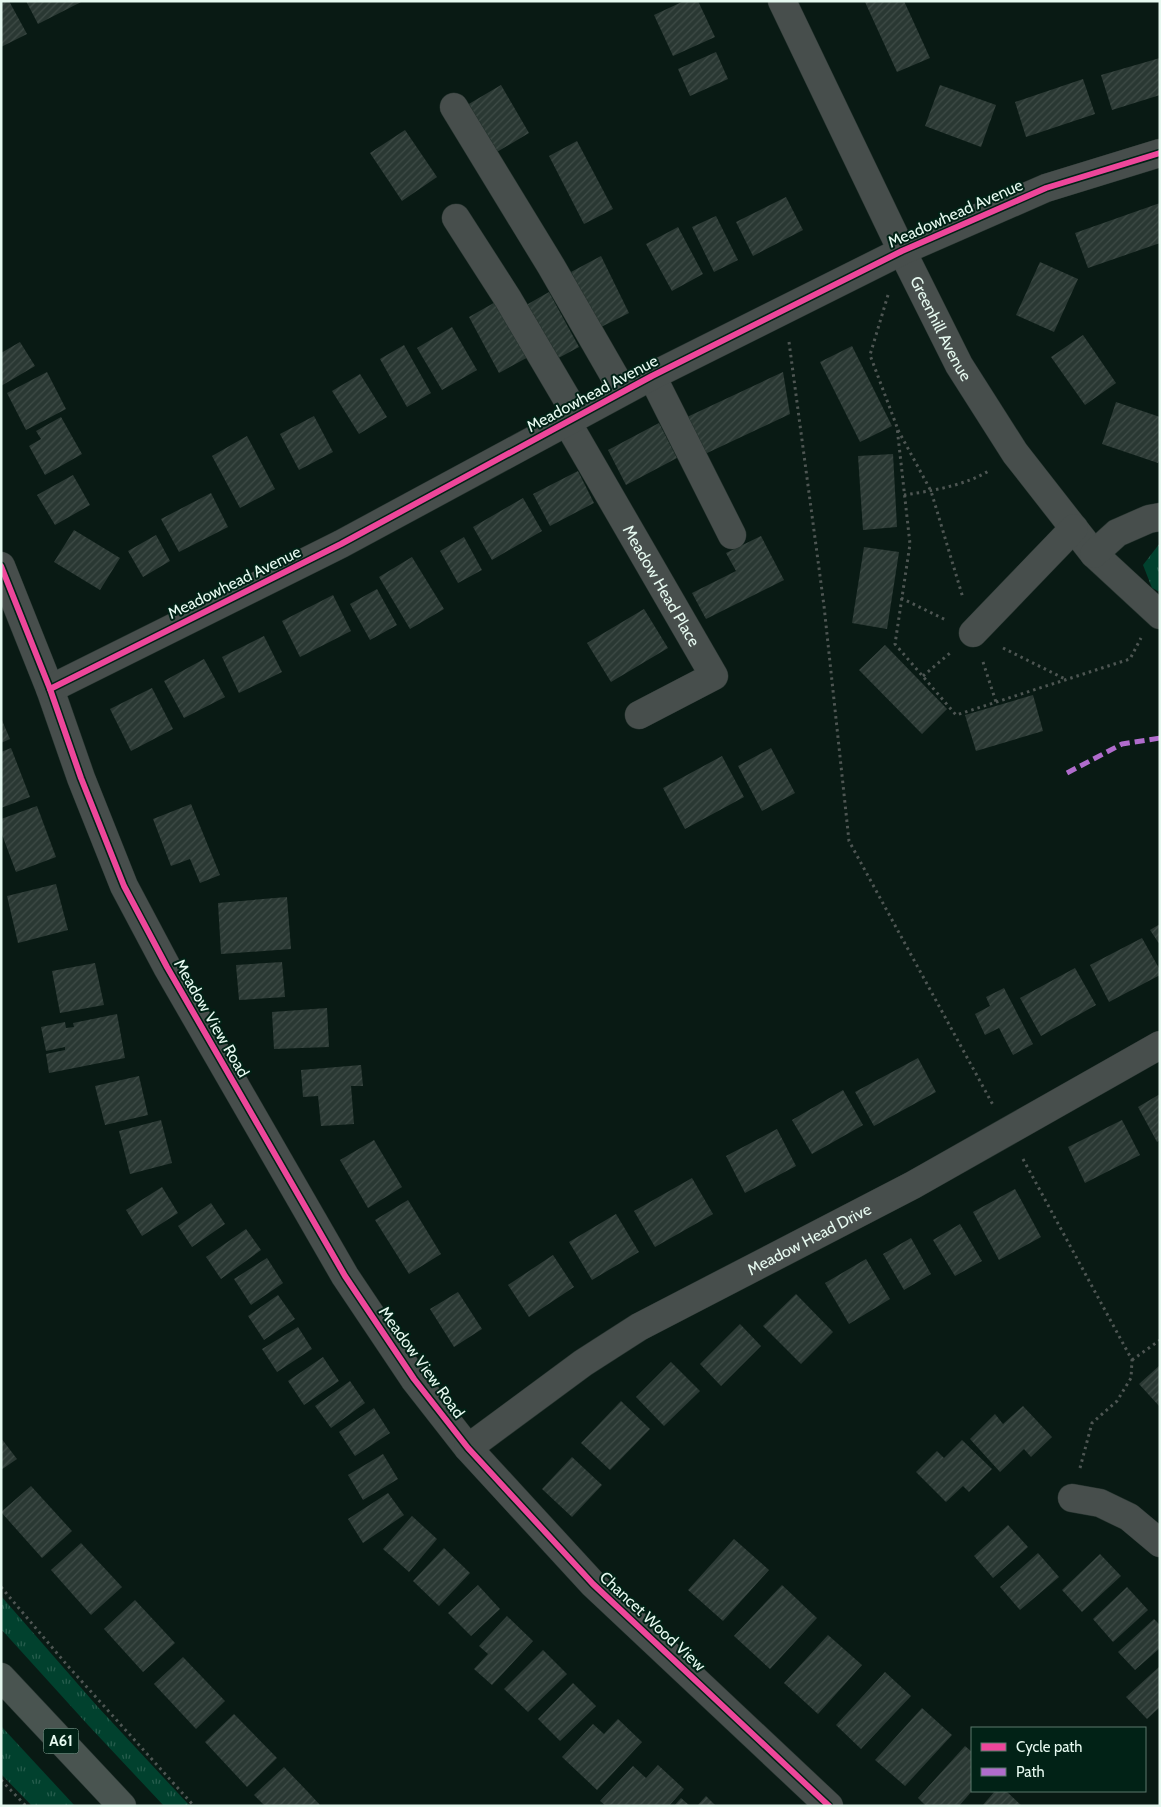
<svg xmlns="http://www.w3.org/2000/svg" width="1161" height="1807" font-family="Cabin,sans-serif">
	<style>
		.grass { fill: url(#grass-tufts) }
		.building { fill: url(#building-hatch) }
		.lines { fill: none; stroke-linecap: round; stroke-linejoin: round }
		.minor-casing { stroke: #25332e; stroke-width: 29 }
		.highway-casing { stroke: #25332e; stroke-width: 29 }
		.path { stroke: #4e5653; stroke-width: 3; stroke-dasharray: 2.5 4; stroke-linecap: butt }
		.minor { stroke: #474e4c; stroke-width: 28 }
		.highway { stroke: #495450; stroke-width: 28 }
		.quiet { stroke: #b06ccc; stroke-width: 5; stroke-dasharray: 10 5; stroke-linecap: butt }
		.cycleway-casing { stroke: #012216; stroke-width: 9 }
		.cycleway { stroke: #ed469a; stroke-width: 6 }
		.labels { text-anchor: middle; stroke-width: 4; stroke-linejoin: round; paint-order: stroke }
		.shield { fill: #012216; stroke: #a1b8af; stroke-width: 1 }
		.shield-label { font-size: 15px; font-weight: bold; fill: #e6f9f0 }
		.street-label { font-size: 16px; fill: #e6f9f0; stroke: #012216 }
	</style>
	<defs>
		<pattern id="grass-tufts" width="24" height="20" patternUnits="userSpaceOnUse" patternTransform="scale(1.25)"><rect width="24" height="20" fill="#01412e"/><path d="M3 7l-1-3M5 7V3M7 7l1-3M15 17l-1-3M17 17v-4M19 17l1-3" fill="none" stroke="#265d4d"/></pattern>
		<pattern id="building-hatch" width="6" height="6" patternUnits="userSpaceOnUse" patternTransform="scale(1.25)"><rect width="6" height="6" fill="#2a3833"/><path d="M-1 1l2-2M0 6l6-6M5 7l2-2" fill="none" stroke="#3f4c47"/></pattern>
	</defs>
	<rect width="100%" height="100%" fill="#091a14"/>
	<g class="grass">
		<polygon points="1160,543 1160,592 1152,588 1143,565"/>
		<polygon points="1,1596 97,1706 190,1806 164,1806 88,1725 1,1629"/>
		<polygon points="1,1726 75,1806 32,1806 1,1774"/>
	</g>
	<g class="building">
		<polygon points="1,1 9,1 27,34 1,47"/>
		<polygon points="26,1 83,1 38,24"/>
		<polygon points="684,1 698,1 715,37 673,56 654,15"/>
		<polygon points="868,1 904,1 930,58 897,72 865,2"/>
		<polygon points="716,52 728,79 690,96 678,69"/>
		<polygon points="1160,58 1160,95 1112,110 1101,75"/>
		<polygon points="1083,79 1095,114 1026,137 1015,102"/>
		<polygon points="501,85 529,133 490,156 462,108"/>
		<polygon points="940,85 996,105 981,147 925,126"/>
		<polygon points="405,130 437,177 402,201 370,153"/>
		<polygon points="577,141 613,209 584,224 549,156"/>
		<polygon points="786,197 803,230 753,256 736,222"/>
		<polygon points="1160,203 1160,243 1088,268 1075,233"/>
		<polygon points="716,216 738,260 714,272 692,227"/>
		<polygon points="678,227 703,274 672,291 646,244"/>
		<polygon points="601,256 629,313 599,328 571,272"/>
		<polygon points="1040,262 1078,279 1054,332 1016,315"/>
		<polygon points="549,292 579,347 551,362 521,308"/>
		<polygon points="499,300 530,356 499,373 469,317"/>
		<polygon points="452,327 477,370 442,390 417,348"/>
		<polygon points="1083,335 1116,383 1085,405 1051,357"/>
		<polygon points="20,342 35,366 1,386 1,353"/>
		<polygon points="404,345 431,393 407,407 380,359"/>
		<polygon points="852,346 892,426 860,442 820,362"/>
		<polygon points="47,372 66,409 26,430 7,393"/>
		<polygon points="783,372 790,414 705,454 687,417"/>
		<polygon points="360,374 387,417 359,434 332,391"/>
		<polygon points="1116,402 1160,417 1160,457 1158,463 1102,444"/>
		<polygon points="314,416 333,452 299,470 280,434"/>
		<polygon points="61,417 82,454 45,475 29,446 41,439 36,431"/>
		<polygon points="659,423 677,458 626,485 608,450"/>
		<polygon points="247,436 275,489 240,508 212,456"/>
		<polygon points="893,454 897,527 863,530 858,456"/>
		<polygon points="578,471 594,503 550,526 533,494"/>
		<polygon points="73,475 90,505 55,525 37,495"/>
		<polygon points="211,493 228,527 179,552 161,519"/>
		<polygon points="523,498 542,531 492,560 473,527"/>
		<polygon points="74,530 120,558 100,590 54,562"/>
		<polygon points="156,535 170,561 143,577 128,551"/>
		<polygon points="761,536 784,580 706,619 692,593 736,571 726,553"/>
		<polygon points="464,537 482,570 458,583 440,551"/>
		<polygon points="864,547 899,552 887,629 852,623"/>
		<polygon points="412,557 444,609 410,629 379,577"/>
		<polygon points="377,589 397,625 370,640 350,604"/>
		<polygon points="333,595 351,631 300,657 282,621"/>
		<polygon points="644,609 668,648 611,682 587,643"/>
		<polygon points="264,636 282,672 239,693 222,657"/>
		<polygon points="885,645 947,709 922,734 859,670"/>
		<polygon points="204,659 225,697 184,718 164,681"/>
		<polygon points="152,688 173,729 131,751 110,709"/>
		<polygon points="1033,695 1043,731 976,751 965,715"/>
		<polygon points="1,718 10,739 1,743"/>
		<polygon points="11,748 30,797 1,808 1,752"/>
		<polygon points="771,748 795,793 762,811 738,766"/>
		<polygon points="722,756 744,797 685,829 663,788"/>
		<polygon points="191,804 220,875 200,883 190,859 171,866 153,819"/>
		<polygon points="37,806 56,857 16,872 1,832 1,819"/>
		<polygon points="56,884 68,930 18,943 7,896"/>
		<polygon points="287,897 291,949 221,954 218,903"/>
		<polygon points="1160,924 1160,945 1150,930"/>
		<polygon points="1142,938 1160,970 1160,975 1109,1002 1090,965"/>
		<polygon points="282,962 285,997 239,1000 236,965"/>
		<polygon points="95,963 104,1005 60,1013 52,971"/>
		<polygon points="1075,968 1096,1005 1041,1036 1020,998"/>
		<polygon points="1004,988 1033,1044 1013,1055 999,1028 985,1035 975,1014 990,1006 986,997"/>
		<polygon points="327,1008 329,1047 274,1049 272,1012"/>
		<polygon points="117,1014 125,1058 49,1073 46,1054 65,1050 65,1047 46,1051 41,1027 65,1022 66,1028 74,1027 73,1023"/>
		<polygon points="918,1058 936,1092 874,1126 855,1092"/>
		<polygon points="361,1065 363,1086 351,1086 354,1124 321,1126 318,1096 303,1097 301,1070"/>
		<polygon points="139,1076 148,1115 105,1125 95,1086"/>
		<polygon points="843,1090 863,1125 812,1154 792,1120"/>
		<polygon points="1160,1094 1160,1140 1157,1142 1138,1107"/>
		<polygon points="161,1120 172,1163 130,1174 119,1131"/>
		<polygon points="1122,1120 1140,1155 1085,1183 1068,1147"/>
		<polygon points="777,1129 796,1166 745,1193 726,1156"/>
		<polygon points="374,1140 402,1187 368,1208 340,1160"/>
		<polygon points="692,1178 713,1214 655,1247 634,1211"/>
		<polygon points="162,1187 178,1213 142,1236 126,1210"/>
		<polygon points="1015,1189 1041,1237 999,1260 973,1212"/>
		<polygon points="408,1200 441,1254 409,1274 375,1220"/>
		<polygon points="211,1203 225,1224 192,1247 178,1226"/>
		<polygon points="616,1214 639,1252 592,1280 569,1242"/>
		<polygon points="960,1224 982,1261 955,1276 933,1240"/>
		<polygon points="246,1229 261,1250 221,1279 206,1257"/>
		<polygon points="911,1238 931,1274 904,1290 883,1254"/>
		<polygon points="553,1255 574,1287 529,1317 508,1285"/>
		<polygon points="267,1258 283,1283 251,1305 234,1279"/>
		<polygon points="866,1259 890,1299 849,1324 825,1283"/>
		<polygon points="458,1292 482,1329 454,1347 430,1309"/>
		<polygon points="796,1294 833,1332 801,1364 763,1326"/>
		<polygon points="278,1295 295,1319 264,1340 248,1316"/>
		<polygon points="740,1324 761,1346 721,1386 700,1364"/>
		<polygon points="298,1327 312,1349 277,1372 262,1349"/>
		<polygon points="323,1357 339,1381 304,1405 288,1381"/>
		<polygon points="671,1362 700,1391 664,1426 636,1397"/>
		<polygon points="1160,1365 1160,1407 1139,1384"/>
		<polygon points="350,1381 365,1403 331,1428 315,1406"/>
		<polygon points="621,1401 650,1429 610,1470 581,1443"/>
		<polygon points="1023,1406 1052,1437 1031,1457 1024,1449 1000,1472 970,1439 995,1414 1003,1424"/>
		<polygon points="374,1408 390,1433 355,1456 339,1432"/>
		<polygon points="1,1438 17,1459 1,1470"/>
		<polygon points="962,1440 992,1469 969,1492 963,1486 946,1502 916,1472 937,1451 944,1458"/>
		<polygon points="383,1454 398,1479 363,1500 348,1475"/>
		<polygon points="572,1457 602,1485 572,1517 542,1489"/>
		<polygon points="31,1486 72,1531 42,1558 1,1512"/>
		<polygon points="388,1493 404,1515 363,1543 348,1519"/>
		<polygon points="412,1516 437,1539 409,1572 383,1549"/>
		<polygon points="1008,1525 1028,1547 993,1578 974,1556"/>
		<polygon points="734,1539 769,1570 723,1621 688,1590"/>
		<polygon points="81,1543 122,1587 91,1615 51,1570"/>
		<polygon points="444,1548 470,1573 439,1606 413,1581"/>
		<polygon points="1038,1553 1059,1577 1020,1610 1000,1587"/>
		<polygon points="1100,1554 1121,1576 1082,1612 1062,1590"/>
		<polygon points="478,1585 500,1609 471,1636 448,1613"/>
		<polygon points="782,1585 817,1618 770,1669 734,1636"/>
		<polygon points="1127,1587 1148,1610 1113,1642 1093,1619"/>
		<polygon points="135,1600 175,1643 143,1672 104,1629"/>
		<polygon points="507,1616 533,1641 492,1685 474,1669 488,1654 479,1646"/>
		<polygon points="1154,1619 1160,1625 1160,1648 1135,1670 1118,1652"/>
		<polygon points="828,1635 862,1665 818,1714 784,1683"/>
		<polygon points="543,1650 567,1674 528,1712 504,1689"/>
		<polygon points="183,1657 225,1701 196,1729 154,1684"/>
		<polygon points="1160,1666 1160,1707 1147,1719 1126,1697"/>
		<polygon points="885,1672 911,1696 861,1749 836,1725"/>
		<polygon points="573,1683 596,1706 560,1741 538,1719"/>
		<polygon points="922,1708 952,1735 905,1786 875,1760"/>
		<polygon points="234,1714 277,1758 247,1787 205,1742"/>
		<polygon points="618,1719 642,1742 597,1790 562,1757 593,1724 604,1734"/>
		<polygon points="965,1746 972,1752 972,1791 959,1806 926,1806 918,1798"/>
		<polygon points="658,1765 684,1789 669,1806 606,1806 600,1801 633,1766 646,1778"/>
		<polygon points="284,1767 307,1791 321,1806 265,1806 254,1795"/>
		<polygon points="995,1791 1006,1791 1022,1806 982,1806"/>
		<polygon points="706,1796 716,1806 697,1806"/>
		<polygon points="681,1798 690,1806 674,1806"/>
	</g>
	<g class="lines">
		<g class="minor-casing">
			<g id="minor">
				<path id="s1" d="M782,1L902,251L959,365L1015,453L1094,554L1160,615"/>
				<polyline points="454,107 551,266 623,391"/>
				<polyline points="456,218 508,299 577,416"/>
				<polyline points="652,376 732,535"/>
				<path id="s2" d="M567,422L714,676L639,715"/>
				<polyline points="1094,554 1117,533 1149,519 1160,517"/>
				<polyline points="1,566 50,689 81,778 124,886 167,967 345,1276 414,1379 468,1448 593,1584 829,1806"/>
				<polyline points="973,633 1074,528"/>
				<polyline points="50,689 341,544 652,376 902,251 1046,188 1160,153"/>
				<path id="s3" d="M468,1448L583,1363L639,1327L913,1185L1160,1045"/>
				<polyline points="1072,1498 1100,1503 1129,1517 1160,1543"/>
			</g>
		</g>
		<g class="highway-casing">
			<polyline id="highway" points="1,1677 122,1806"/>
		</g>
		<g class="path">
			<polyline points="888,295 870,355 897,427 910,544 895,644 956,715 1130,659 1141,638"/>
			<polyline points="789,342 824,606 849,841 993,1105"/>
			<polyline points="898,430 931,491 963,598"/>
			<path d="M904,495C932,491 967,485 990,470"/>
			<polyline points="901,598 946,620"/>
			<polyline points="1003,648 1067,680"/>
			<polyline points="983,662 996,702"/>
			<polyline points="923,676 950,653"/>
			<polyline points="1023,1159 1132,1360 1131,1378 1117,1401 1092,1423 1080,1468"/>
			<polyline points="1132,1360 1160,1340"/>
			<polyline points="1,1587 67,1665 194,1806"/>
			<polyline points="1,1780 26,1806"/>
		</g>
		<use href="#minor" class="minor"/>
		<use href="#highway" class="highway"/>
		<polyline class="quiet" points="1067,773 1122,744 1160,738"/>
		<g class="cycleway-casing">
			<g id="cycleway">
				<polyline points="1,566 50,689 81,778 124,886 167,967 345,1276 414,1379 468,1448 593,1584 829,1806"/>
				<polyline points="50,689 341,544 652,376 902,251 1046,188 1160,153"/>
			</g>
		</g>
		<use href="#cycleway" class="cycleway"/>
	</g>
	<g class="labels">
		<rect class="shield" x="43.5" y="1728.5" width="35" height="25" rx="4"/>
		<g class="shield-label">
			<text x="61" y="1746">A61</text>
		</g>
		<g class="street-label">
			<text transform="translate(955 213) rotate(-24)" y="6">Meadowhead Avenue</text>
			<text dy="6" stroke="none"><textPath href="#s1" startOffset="364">Greenhill Avenue</textPath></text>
			<text transform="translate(592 393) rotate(-28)" y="6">Meadowhead Avenue</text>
			<text transform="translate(234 582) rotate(-26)" y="6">Meadowhead Avenue</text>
			<text dy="6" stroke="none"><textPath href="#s2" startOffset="189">Meadow Head Place</textPath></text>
			<text transform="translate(212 1018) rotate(60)" y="6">Meadow View Road</text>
			<text dy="6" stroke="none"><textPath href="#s3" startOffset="401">Meadow Head Drive</textPath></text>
			<text transform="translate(422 1362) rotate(54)" y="6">Meadow View Road</text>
			<text transform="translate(653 1621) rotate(43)" y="6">Chancet Wood View</text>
		</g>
	</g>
	<rect width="1161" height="1807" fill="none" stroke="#e6f9f0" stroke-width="5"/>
	<rect x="971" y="1727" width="175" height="65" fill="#012216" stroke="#5d786d"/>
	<rect x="981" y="1743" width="25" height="8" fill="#ed469a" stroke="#5d786d"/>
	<text x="1016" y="1752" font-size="15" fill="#e6f9f0">Cycle path</text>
	<rect x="981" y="1768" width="25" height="8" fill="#b06ccc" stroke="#5d786d"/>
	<text x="1016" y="1777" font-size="15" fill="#e6f9f0">Path</text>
</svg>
